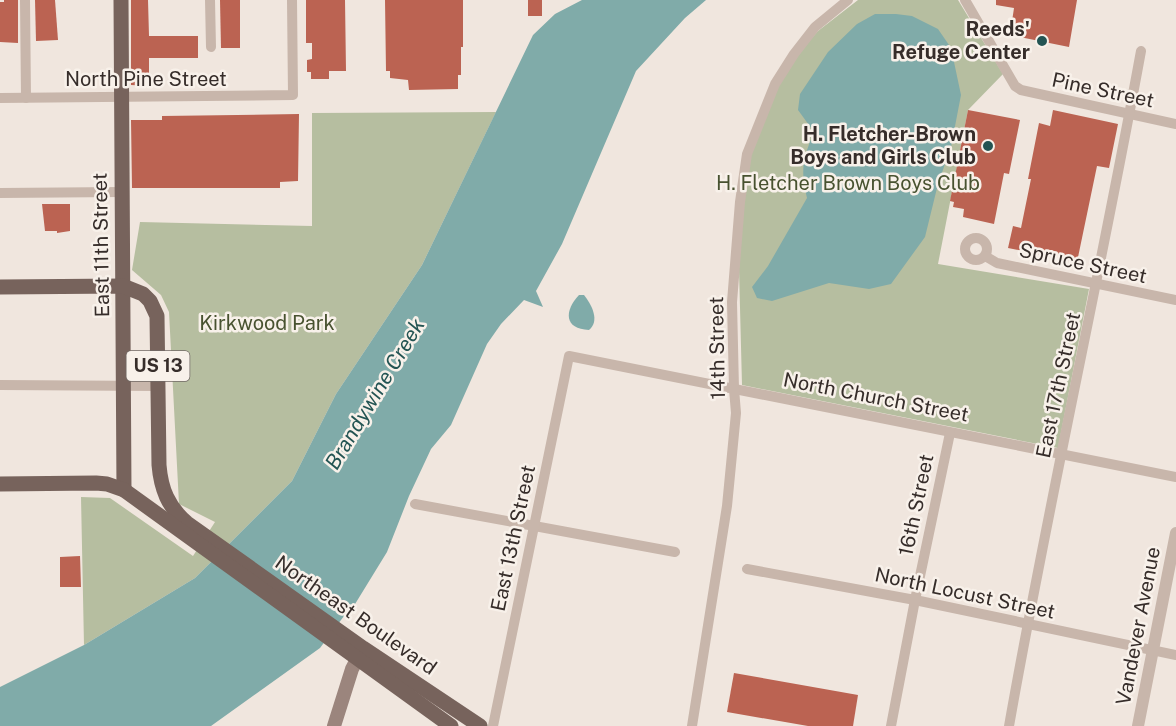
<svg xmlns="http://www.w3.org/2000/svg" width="1176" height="726" font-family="'Public Sans',sans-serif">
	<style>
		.green { fill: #b6bea0 }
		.water { fill: #80aba9 }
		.building { fill: #bb6352 }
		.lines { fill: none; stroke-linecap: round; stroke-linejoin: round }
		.minor { stroke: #c8b6ab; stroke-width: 10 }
		.tertiary { stroke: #c8b6ab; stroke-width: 12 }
		.secondary { stroke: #9b857d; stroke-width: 14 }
		.primary { stroke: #77635c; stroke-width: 15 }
		.poi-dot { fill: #235453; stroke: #f8f1ea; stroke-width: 2 }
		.labels { text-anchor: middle; stroke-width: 5; stroke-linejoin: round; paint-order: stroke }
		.shield { fill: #f8f1ea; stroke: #706864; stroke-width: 1.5 }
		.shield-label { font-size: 18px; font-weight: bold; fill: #362d2a }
		.poi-label { font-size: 20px; font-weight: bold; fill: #362d2a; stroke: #f8f1ea; text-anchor: end }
		.street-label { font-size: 20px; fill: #362d2a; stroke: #f8f1ea }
		.park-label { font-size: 20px; fill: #485230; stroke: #f8f1ea }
		.water-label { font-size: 21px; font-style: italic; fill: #235453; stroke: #f8f1ea }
	</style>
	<rect width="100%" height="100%" fill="#f0e6de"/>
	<g class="green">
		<polygon points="858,0 958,0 1003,74 968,110 938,264 1089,289 1058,448 742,385 739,269 746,158 782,72 818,31"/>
		<polygon points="496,112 422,265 336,394 292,481 195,578 84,645 81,497 110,498 193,556 215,522 179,504 169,312 161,295 132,270 140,222 312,226 312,113"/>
	</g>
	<g class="water">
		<polygon points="582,0 706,0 685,18 636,71 562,244 536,291 543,307 524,300 501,324 487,344 451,425 431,449 409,496 387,552 352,609 344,616 320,648 211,726 0,726 0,687 84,645 195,578 292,481 336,394 422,265 533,35 555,14"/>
		<path d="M875,14H896L912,16L938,29L949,45L954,62L961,95L951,147L938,184L925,237L891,284L869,289L829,283L772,301L757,298L752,287L768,266L807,198C800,170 803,158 814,132L798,110L800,94L828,52L857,24Z"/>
		<path d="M579,295H584C592,305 600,321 589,330C564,329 564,311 579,295Z"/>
	</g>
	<g class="building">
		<polygon points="4,0 18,0 18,43 0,42 0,2 4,2"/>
		<polygon points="35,0 55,0 58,40 36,41"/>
		<polygon points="131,0 148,0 149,36 198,36 198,58 149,58 149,86 131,85"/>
		<polygon points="220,0 240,0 240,48 221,48"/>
		<polygon points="306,0 345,0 346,71 329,71 329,79 311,79 311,72 307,72 307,60 312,59 312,43 306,43"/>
		<polygon points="385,0 463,0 463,47 461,47 461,75 458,75 458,89 409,90 408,80 390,78 390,71 386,71"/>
		<rect x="528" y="0" width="14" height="16"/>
		<polygon points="996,0 1077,0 1069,47 1010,35 1014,8 996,5"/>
		<polygon points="968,110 1020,120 1009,174 1004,173 994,224 963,217 964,209 953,207 954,202 950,201"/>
		<polygon points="1053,110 1118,124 1109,168 1097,166 1077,262 1008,248 1013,226 1021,228 1031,179 1028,179 1039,123 1050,126"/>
		<polygon points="299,114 298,181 280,182 280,188 132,188 131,120 162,120 162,116"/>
		<polygon points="42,204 70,204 70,231 57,233 57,231 45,231"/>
		<polygon points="80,556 81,587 60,587 60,557"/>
		<polygon points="734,673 858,695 853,726 808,726 727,712"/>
	</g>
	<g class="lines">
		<g class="minor">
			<polyline points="25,0 26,98"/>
			<polyline points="210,0 211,47"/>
			<polyline points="965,0 1015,86 1021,90 1176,124"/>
			<polyline points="0,98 293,95 292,0"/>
			<polyline points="0,193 121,192"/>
			<circle cx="976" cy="249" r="11"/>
			<polyline points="985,256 997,263 1176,300"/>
			<polyline points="0,385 158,386"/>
			<polyline points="415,504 675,552"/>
			<polyline points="747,569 915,600 1176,655"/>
			<polyline points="493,726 569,356 1176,477"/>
			<polyline points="692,726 727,506 736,413 734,389 732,302 740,202 747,154 775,84 794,54 815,27 848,0"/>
			<polyline points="891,726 915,600 950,433"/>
			<path d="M1009,726C1049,500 1100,276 1141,51"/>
		</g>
		<polyline class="tertiary" points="1138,726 1176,533"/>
		<polyline class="secondary" points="334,726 352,669 362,650"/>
		<g class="primary">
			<polyline points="121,0 124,490"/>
			<path d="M0,287L123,286L143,294L150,301L157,316L159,465C161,489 168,507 187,523L363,648L480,726"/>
			<polyline points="0,484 96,483 107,484 124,490 451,726"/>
		</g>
	</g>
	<g class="poi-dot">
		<circle cx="1042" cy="41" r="6"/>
		<circle cx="988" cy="146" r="6"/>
	</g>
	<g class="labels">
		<rect class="shield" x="126.5" y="351" width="63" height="30" rx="4.5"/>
		<g class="shield-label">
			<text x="158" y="372">US 13</text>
		</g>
		<g class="poi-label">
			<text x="1030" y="36">Reeds'<tspan x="1030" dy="23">Refuge Center</tspan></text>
			<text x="976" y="141">H. Fletcher-Brown<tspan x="976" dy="23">Boys and Girls Club</tspan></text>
		</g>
		<g class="street-label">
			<text x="146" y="86">North Pine Street</text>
			<text transform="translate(1103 90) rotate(12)" y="7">Pine Street</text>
			<text transform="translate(101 245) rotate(-91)" y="7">East 11th Street</text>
			<text transform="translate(1083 263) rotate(12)" y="7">Spruce Street</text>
			<text transform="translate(717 348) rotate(-91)" y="7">14th Street</text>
			<text transform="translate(1058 385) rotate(-78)" y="7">East 17th Street</text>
			<text transform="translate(876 397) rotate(11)" y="7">North Church Street</text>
			<text transform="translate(916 505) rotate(-78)" y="7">16th Street</text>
			<text transform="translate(513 538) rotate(-78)" y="7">East 13th Street</text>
			<text transform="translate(965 593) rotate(12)" y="7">North Locust Street</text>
			<text transform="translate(356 615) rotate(35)" y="7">Northeast Boulevard</text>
			<text transform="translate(1138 626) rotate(-79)" y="7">Vandever Avenue</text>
		</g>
		<g class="park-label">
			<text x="848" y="190">H. Fletcher Brown Boys Club</text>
			<text x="267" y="330">Kirkwood Park</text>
		</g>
		<g class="water-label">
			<text transform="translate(375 394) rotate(-59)" y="7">Brandywine Creek</text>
		</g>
	</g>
</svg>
